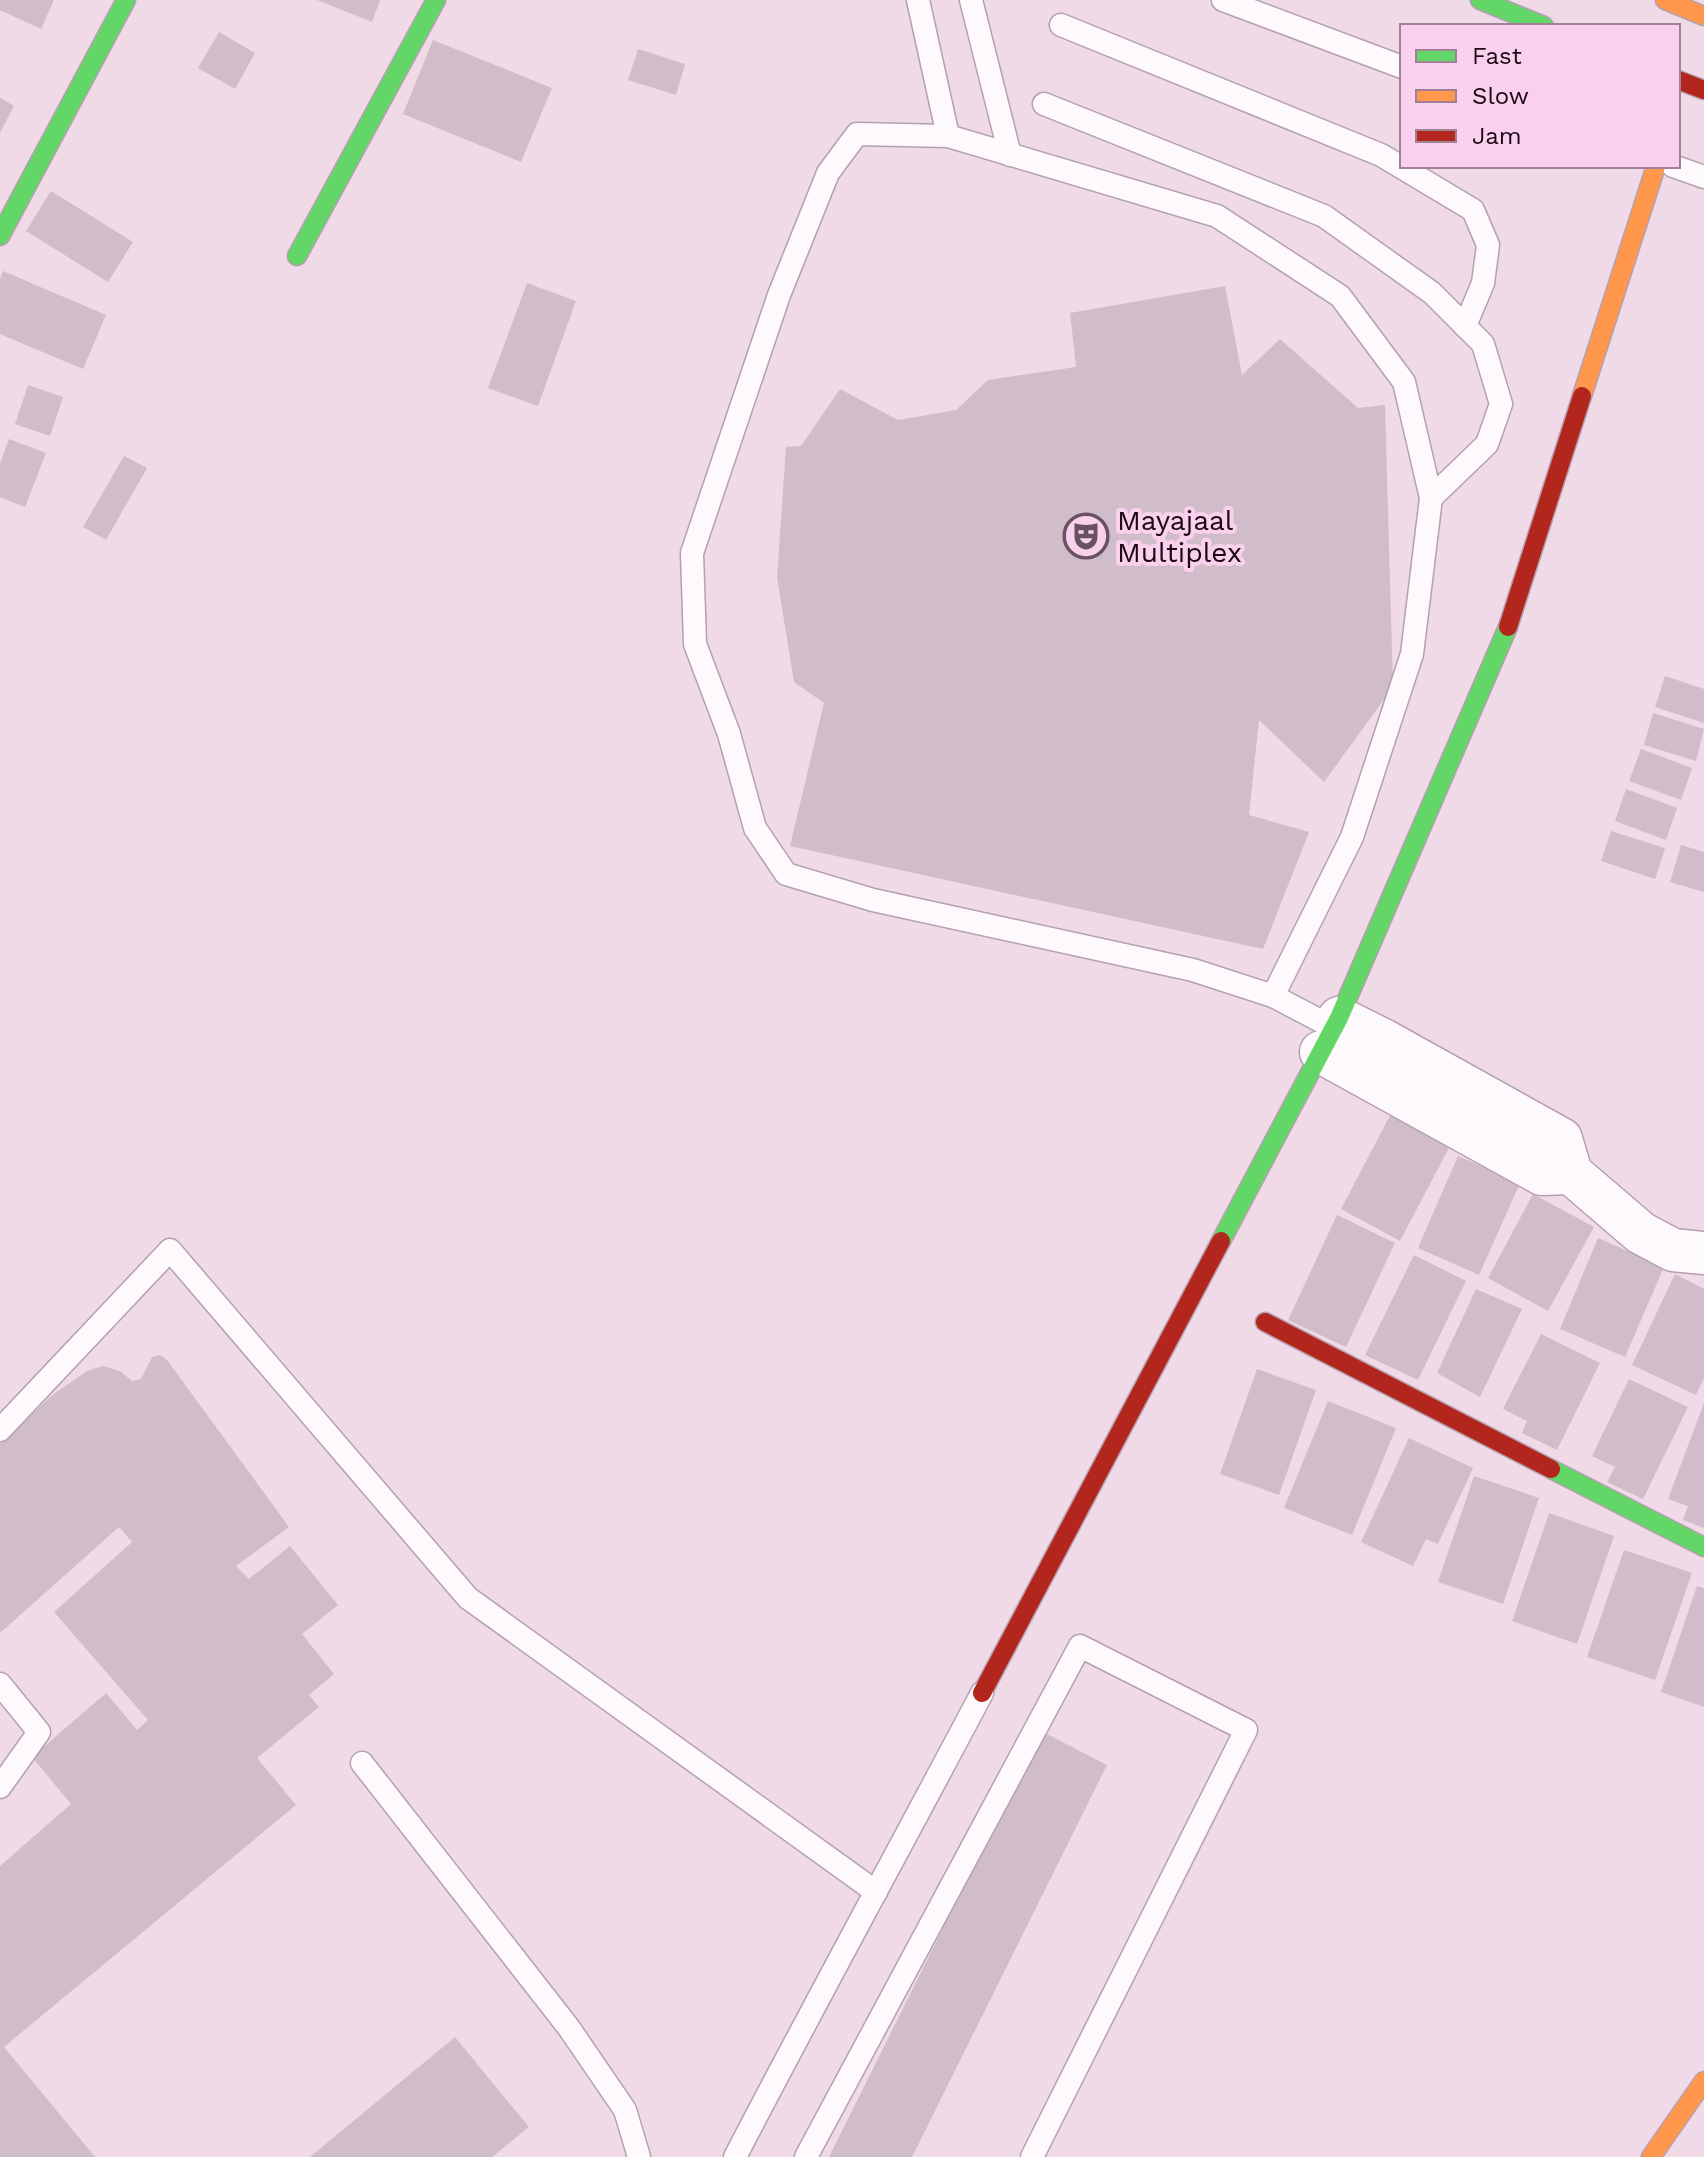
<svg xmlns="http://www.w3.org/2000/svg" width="1704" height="2157" font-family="'Work Sans',sans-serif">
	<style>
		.building { fill: #d1bcca }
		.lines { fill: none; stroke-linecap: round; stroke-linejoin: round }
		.lane-casing { stroke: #b5a0ae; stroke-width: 25 }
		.street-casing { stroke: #b5a0ae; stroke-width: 45 }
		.fast-casing { stroke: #b5a0ae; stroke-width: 21 }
		.slow-casing { stroke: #b5a0ae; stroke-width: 21 }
		.jam-casing { stroke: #b5a0ae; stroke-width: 21 }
		.lane { stroke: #fdf9fc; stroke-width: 22 }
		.street { stroke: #fdf9fc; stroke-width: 42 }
		.fast { stroke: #63d668; stroke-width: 18 }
		.slow { stroke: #ff974d; stroke-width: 18 }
		.jam { stroke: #b3261e; stroke-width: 18 }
		.labels { text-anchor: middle; stroke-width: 8; stroke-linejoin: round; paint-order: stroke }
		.poi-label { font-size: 28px; fill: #1e0818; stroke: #f9d1ec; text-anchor: start }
	</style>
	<rect width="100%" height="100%" fill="#f0dae8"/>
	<g class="building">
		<polygon points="0,0 54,0 41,29 0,10"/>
		<polygon points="317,0 380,0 372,22"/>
		<polygon points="219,32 255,53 235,89 198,68"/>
		<polygon points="433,40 552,88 521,162 403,114"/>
		<polygon points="638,49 685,64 676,95 628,80"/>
		<polygon points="0,98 14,106 0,133"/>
		<polygon points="51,191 133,242 108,282 26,231"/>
		<polygon points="3,271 106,315 83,369 0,334 0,279"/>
		<polygon points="527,283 576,301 538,406 488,388"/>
		<polygon points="1225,286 1242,375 1280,339 1358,408 1385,405 1393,687 1324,782 1259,720 1249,815 1309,832 1263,949 790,846 824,703 794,682 777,577 786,447 801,446 840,389 898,420 956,410 988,380 1076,367 1070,313"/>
		<polygon points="28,385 63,397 50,436 15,424"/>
		<polygon points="9,439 46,453 25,507 0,497 0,464"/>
		<polygon points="124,456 147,468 106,540 83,527"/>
		<polygon points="1665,676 1704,689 1704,723 1655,707"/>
		<polygon points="1653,713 1704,729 1696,761 1644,745"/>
		<polygon points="1641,749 1692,768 1681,800 1629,781"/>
		<polygon points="1626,789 1677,808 1666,840 1615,821"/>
		<polygon points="1611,831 1665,848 1655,879 1601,861"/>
		<polygon points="1681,845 1704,852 1704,892 1670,882"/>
		<polygon points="1394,1108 1453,1140 1400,1241 1341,1209"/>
		<polygon points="1458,1156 1520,1183 1479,1275 1418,1248"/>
		<polygon points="1533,1194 1594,1227 1548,1311 1488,1278"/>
		<polygon points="1337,1215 1395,1243 1346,1347 1288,1320"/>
		<polygon points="1598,1238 1664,1267 1625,1357 1560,1329"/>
		<polygon points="1414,1255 1466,1281 1418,1380 1365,1355"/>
		<polygon points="1675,1274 1704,1289 1704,1378 1696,1395 1632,1365"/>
		<polygon points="1476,1289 1522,1309 1480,1397 1437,1373"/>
		<polygon points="1541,1334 1600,1363 1557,1450 1522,1433 1527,1421 1503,1409"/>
		<polygon points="160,1355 167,1360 289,1527 236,1566 249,1579 290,1546 338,1605 302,1634 334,1674 309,1695 319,1707 257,1758 296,1805 4,2047 95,2157 0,2157 0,1866 71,1804 32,1757 106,1693 137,1730 148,1720 54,1612 132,1542 119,1527 0,1633 0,1444 51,1396 87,1371 103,1366 120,1371 132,1381 141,1379 152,1357"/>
		<polygon points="1257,1369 1316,1390 1279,1495 1220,1474"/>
		<polygon points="1629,1379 1688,1407 1643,1499 1607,1482 1615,1467 1592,1456"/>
		<polygon points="1328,1401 1396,1428 1352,1535 1284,1508"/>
		<polygon points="1704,1403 1704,1528 1683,1520 1688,1506 1668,1499"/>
		<polygon points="1409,1438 1473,1468 1438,1544 1426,1539 1413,1566 1361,1542"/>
		<polygon points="1474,1476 1539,1498 1503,1604 1438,1582"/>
		<polygon points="1549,1513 1614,1536 1577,1644 1512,1621"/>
		<polygon points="1624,1550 1692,1573 1655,1680 1587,1657"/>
		<polygon points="1697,1586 1704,1588 1704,1707 1661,1692"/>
		<polygon points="1041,1731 1107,1765 912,2157 829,2157"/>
		<polygon points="455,2037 529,2127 492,2157 310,2157"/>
	</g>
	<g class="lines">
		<g class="lane-casing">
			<g id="lane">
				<polyline points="918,0 948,136"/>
				<polyline points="971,0 1010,155"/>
				<polyline points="1223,0 1402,67"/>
				<polyline points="1061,25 1381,155 1473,210 1488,245 1483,283 1465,326"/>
				<polyline points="1044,104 1324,216 1432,293 1483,344 1501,404 1487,444 1431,498"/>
				<polygon points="857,134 948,136 1217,216 1340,296 1404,382 1431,498 1412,654 1352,837 1273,996 1193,970 873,900 786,874 755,828 729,734 695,644 692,553 779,295 828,173"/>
				<polyline points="1673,166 1704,177"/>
				<polyline points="1273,996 1334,1028"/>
				<polyline points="0,1430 170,1250 468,1598 876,1892"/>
				<polyline points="0,1684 39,1732 0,1787"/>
				<polyline points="362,1763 569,2028 625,2110 639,2157"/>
				<path d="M735,2157C816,2001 900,1848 982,1693"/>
				<polyline points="806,2157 1080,1646 1246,1730 1032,2157"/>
			</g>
		</g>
		<g class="street-casing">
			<g id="street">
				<polyline points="1339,1018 1383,1040 1561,1139 1571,1173 1641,1233 1673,1250 1704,1253"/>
				<polyline points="1321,1052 1542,1174 1571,1173"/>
			</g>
		</g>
		<g class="fast-casing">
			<g id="fast">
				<polyline points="1480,0 1544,26"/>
				<polyline points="0,236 126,0"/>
				<polyline points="297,256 436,0"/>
				<polyline points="1221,1241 1339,1018 1508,627"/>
				<polyline points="1551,1469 1704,1547"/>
			</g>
		</g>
		<g class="slow-casing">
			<g id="slow">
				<polyline points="1665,0 1704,16"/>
				<polyline points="1582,396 1656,166"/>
				<polyline points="1651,2157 1704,2081"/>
			</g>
		</g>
		<g class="jam-casing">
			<g id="jam">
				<polyline points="1678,80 1704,90"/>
				<polyline points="1508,627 1582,396"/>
				<polyline points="1265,1322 1551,1469"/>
				<polyline points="982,1693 1221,1241"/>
			</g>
		</g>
		<use href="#lane" class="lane"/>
		<use href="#street" class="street"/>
		<use href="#fast" class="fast"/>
		<use href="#slow" class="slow"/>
		<use href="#jam" class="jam"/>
	</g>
	<defs>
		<g id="theatre-ring" transform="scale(2.3)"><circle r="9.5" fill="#f9d1ec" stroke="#685261" stroke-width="1.5"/><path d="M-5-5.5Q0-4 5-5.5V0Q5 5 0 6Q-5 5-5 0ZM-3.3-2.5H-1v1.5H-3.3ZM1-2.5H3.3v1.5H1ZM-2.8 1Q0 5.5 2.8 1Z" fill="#685261"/></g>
	</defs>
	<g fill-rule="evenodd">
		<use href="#theatre-ring" x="1086" y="536"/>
	</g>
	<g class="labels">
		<g class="poi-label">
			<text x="1117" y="530">Mayajaal<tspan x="1117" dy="32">Multiplex</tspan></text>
		</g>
	</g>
	<rect x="1400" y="24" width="280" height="144" fill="#f9d1ec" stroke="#a18197" stroke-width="2"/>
	<rect x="1416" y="50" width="40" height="12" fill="#63d668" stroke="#a18197" stroke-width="2"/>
	<text x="1472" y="64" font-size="24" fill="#1e0818">Fast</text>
	<rect x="1416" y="90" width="40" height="12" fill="#ff974d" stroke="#a18197" stroke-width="2"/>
	<text x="1472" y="104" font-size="24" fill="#1e0818">Slow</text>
	<rect x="1416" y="130" width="40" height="12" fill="#b3261e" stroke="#a18197" stroke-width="2"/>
	<text x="1472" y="144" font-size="24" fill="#1e0818">Jam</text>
</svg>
